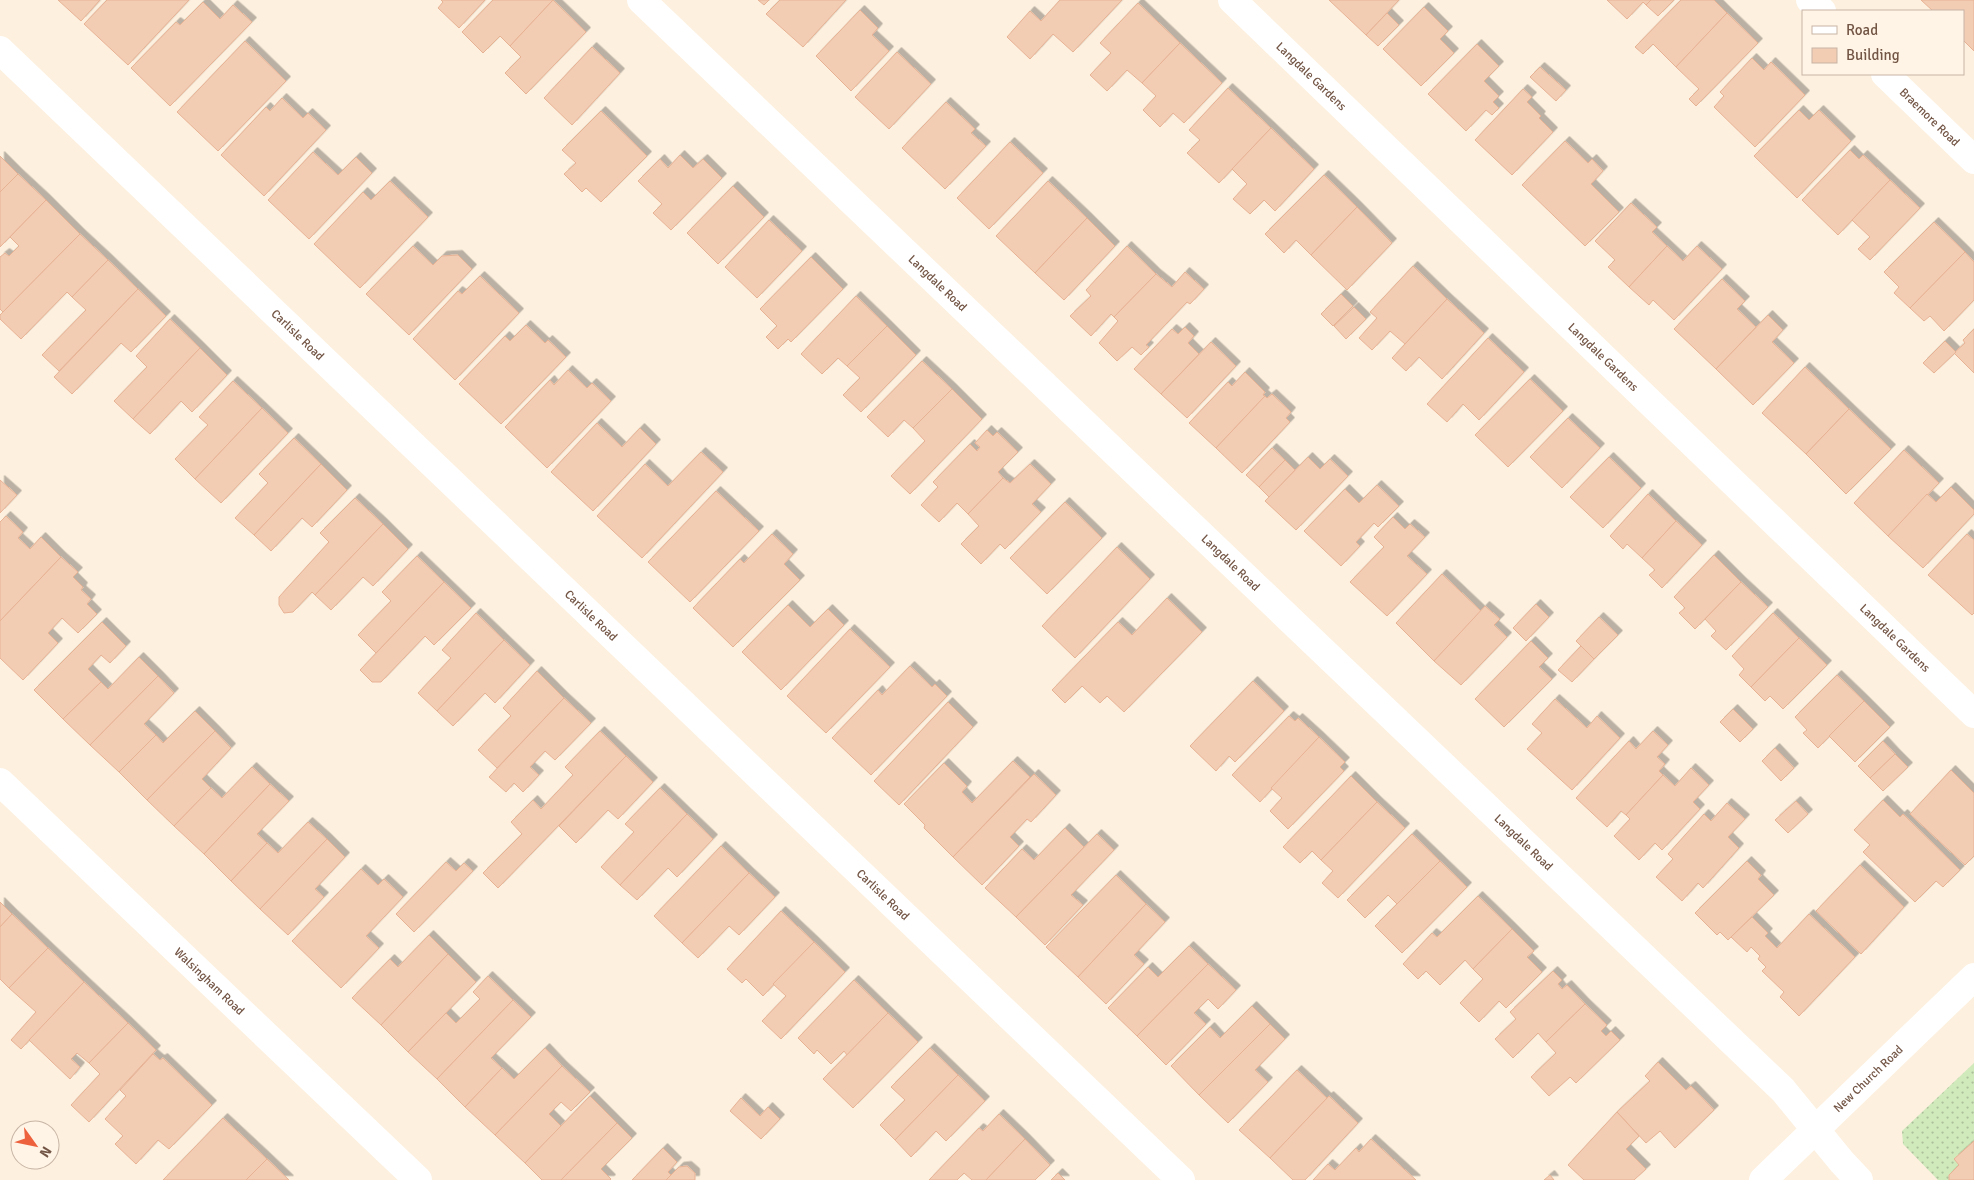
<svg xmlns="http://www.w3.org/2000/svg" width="1974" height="1180" font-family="Signika,sans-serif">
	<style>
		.grass { fill: url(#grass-dots) }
		.building { fill: #f3ccb4; stroke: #e7b294; filter: url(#shadow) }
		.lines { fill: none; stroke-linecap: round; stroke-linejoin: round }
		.minor { stroke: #fff; stroke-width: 28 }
		.secondary { stroke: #fff; stroke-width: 28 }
		.labels { text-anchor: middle; stroke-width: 4; stroke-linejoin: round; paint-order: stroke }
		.street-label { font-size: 12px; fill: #735545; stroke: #fff4e5 }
	</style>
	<defs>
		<pattern id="grass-dots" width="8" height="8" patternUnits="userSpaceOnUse" patternTransform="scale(1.25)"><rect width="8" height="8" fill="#d0eabc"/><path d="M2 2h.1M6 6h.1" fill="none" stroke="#adc09b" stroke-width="1.8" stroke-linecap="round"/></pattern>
		<filter id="shadow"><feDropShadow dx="4.5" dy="-4.5" stdDeviation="0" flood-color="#0004"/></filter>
	</defs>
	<rect width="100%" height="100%" fill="#fdf0de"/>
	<polygon class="grass" points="1974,1063 1974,1180 1938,1180 1903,1144 1902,1131"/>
	<g class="building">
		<polygon points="58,0 100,0 81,21"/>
		<polygon points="107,0 189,0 128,65 84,24"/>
		<polygon points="441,0 485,0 459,28 438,8 443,2"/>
		<polygon points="493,0 553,0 510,46 500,36 483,53 462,32"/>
		<polygon points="553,0 586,32 526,94 505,73 521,57 510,46"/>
		<polygon points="758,0 769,0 764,5"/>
		<polygon points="780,0 846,0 803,47 766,14"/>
		<polygon points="1060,0 1122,0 1073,52 1053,34 1030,59 1007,37 1030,11 1041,21"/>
		<polygon points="1329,0 1399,0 1366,35"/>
		<polygon points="1607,0 1651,0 1646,5 1643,2 1627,19"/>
		<polygon points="1651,0 1674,0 1658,16 1646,5"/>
		<polygon points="1681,0 1714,0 1727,13 1676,67 1653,44 1643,54 1635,47"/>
		<polygon points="1921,0 1974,0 1974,51 1963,40 1963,11 1933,11"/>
		<polygon points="203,2 220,19 233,5 252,22 170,106 131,68 176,22 180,25"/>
		<polygon points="1138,3 1180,43 1142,83 1127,70 1107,91 1090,75 1111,53 1100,43"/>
		<polygon points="1424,7 1448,31 1440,39 1454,53 1421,86 1383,49"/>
		<polygon points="860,10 878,28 872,35 889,51 851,91 816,56"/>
		<polygon points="1387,13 1399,25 1378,46 1366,35"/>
		<polygon points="1727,13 1758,43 1696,106 1689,99 1699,89 1676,67"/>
		<polygon points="245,41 286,81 218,151 177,112"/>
		<polygon points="1180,43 1222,83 1184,123 1173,113 1160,127 1143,110 1156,96 1142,83"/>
		<polygon points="1477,44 1499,66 1484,81 1499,96 1493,102 1499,108 1492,115 1486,110 1466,131 1428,94"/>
		<polygon points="592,47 620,73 572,125 544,98"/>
		<polygon points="897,52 931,84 889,129 855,97"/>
		<polygon points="1752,58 1764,70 1771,62 1805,95 1755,147 1714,107 1724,96 1720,92"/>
		<polygon points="1540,67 1566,90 1556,101 1530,77"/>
		<polygon points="1228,88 1271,128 1219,183 1187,153 1200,140 1189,130"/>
		<polygon points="1523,89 1532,97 1527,102 1541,116 1539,118 1553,132 1512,175 1475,140"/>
		<polygon points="282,98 303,118 308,113 326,130 264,196 221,155 266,107 270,111"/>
		<polygon points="946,102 975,129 971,133 986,146 945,189 902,148"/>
		<polygon points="1799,110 1809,120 1819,110 1851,141 1797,198 1754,156"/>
		<polygon points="601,111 647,156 601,202 586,188 582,192 564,174 576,163 562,150"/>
		<polygon points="1271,128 1314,169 1275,211 1264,200 1250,214 1233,199 1247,184 1232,169"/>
		<polygon points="1565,141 1588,163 1592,159 1603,171 1591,184 1619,212 1585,246 1522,185"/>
		<polygon points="1010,142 1043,173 989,229 957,198"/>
		<polygon points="1850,150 1859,159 1863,155 1890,180 1838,235 1802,200"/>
		<polygon points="313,152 338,175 356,157 372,173 309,239 268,200"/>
		<polygon points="680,155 693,168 703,159 722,178 671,230 653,213 662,204 638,181 660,159 668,168"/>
		<polygon points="0,156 18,174 0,192"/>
		<polygon points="18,174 46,200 0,247 0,192"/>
		<polygon points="1324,175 1357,207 1311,255 1296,240 1284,253 1265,234"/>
		<polygon points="1890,180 1920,208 1870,260 1858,249 1870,237 1852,220"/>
		<polygon points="390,181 428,217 360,288 314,244 363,192 371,200"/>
		<polygon points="1048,181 1087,218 1035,273 996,236"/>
		<polygon points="733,186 764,217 718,264 687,233"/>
		<polygon points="46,200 80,234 3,312 0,309 0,257 5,253 9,256 19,246 10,237"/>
		<polygon points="1631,203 1657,227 1652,232 1667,246 1629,287 1608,267 1615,260 1595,241"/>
		<polygon points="1357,207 1392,243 1347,290 1311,255"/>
		<polygon points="1087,218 1115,246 1064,300 1035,273"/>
		<polygon points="769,220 802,251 757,298 725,267"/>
		<polygon points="1934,222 1965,252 1910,308 1894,293 1899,287 1884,272"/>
		<polygon points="80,234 108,260 72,297 67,292 21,339 0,319 0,315"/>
		<polygon points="413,246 433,265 442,256 458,255 472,269 409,335 366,294"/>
		<polygon points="1127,246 1156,274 1114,317 1111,314 1091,336 1070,316 1091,296 1086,290"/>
		<polygon points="1667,246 1683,261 1697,246 1722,269 1674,320 1653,300 1649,305 1629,287"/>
		<polygon points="1965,252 1974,262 1974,300 1944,331 1930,316 1924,321 1910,308"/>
		<polygon points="811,257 843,289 791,342 788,339 778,349 766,337 777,326 760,309"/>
		<polygon points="108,260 138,289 59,371 42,355 86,310 72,297"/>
		<polygon points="1413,266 1447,299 1405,344 1390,331 1372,350 1359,338 1377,318 1370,312"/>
		<polygon points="1185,272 1204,289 1190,304 1187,302 1146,345 1149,347 1141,355 1132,347 1117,361 1099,343 1118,321 1114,317 1156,274 1172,287"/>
		<polygon points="480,276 519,313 455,380 413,339 458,291 462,294"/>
		<polygon points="1722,279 1745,301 1737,309 1756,327 1716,369 1674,329"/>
		<polygon points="138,289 166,316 131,352 121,343 72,394 54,377"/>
		<polygon points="1341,294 1353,306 1333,326 1321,314"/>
		<polygon points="856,296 887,326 847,366 838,358 822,374 801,354"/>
		<polygon points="1447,299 1484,333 1442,379 1419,357 1406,371 1392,358"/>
		<polygon points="1354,307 1366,319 1346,339 1334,326"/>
		<polygon points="1768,315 1783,330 1772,342 1794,363 1753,405 1716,369"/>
		<polygon points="170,319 200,348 133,419 114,401 147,367 136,356"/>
		<polygon points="526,325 545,343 548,340 566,357 501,424 459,384 505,336 510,341"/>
		<polygon points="887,326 916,355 861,412 843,395 860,378 847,366"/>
		<polygon points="1185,327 1194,336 1188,343 1199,354 1161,394 1134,369 1172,329 1178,334"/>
		<polygon points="1974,329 1974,373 1954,353 1965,343 1963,340"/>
		<polygon points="1488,338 1524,372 1479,420 1463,404 1447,422 1427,404"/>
		<polygon points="1945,341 1956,352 1934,373 1923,363"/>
		<polygon points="1211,342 1236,366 1187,418 1161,394"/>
		<polygon points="200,348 227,375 192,412 181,401 150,434 133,419"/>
		<polygon points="922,361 952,389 913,428 904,420 888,437 867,417"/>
		<polygon points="1805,367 1849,409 1806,454 1762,413"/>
		<polygon points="568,370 587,388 592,383 611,401 547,468 505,427 550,380 554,385"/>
		<polygon points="1245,372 1265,392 1263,395 1265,396 1216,448 1189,423 1228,382 1232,386"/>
		<polygon points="1530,379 1563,411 1508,467 1475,435"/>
		<polygon points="233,381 262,408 195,479 175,459 208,425 199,417"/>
		<polygon points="952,389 982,419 910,494 891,476 925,441 913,428"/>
		<polygon points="1272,394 1291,412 1286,418 1290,422 1242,473 1216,448 1265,396 1267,398"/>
		<polygon points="262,408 288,433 221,503 195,479"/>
		<polygon points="1849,409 1891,449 1846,494 1806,454"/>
		<polygon points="1568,418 1600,448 1562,488 1530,457"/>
		<polygon points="597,423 622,447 640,428 656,444 593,511 551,472"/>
		<polygon points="987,430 993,436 997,432 1018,452 998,472 1003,478 968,514 957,503 939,522 921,505 938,487 933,482 970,444 977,451 980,447 975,443"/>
		<polygon points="294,438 321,464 254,535 235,518 268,483 259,474"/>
		<polygon points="1272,448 1285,460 1259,487 1246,475"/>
		<polygon points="1904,450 1939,483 1888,536 1854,503"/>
		<polygon points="701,452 723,472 642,558 597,516 645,464 668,486"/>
		<polygon points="1308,457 1320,469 1330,459 1348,476 1296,530 1265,501"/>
		<polygon points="1609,457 1641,488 1603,528 1570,497"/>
		<polygon points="1285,460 1295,470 1269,497 1259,487"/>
		<polygon points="321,464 347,490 312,527 302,518 271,551 254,535"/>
		<polygon points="1030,464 1051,484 1032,504 1041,512 1005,549 1000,544 981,564 961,544 979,526 968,514 1003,478 1010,483"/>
		<polygon points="0,480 17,495 0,513"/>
		<polygon points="1377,485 1399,506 1378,527 1374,523 1356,542 1360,546 1341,566 1304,531 1345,489 1359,503"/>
		<polygon points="1951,487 1974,510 1974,514 1923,568 1888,536 1927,494 1936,502"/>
		<polygon points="716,491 759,531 690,602 648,562"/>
		<polygon points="1648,494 1676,521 1642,558 1627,544 1623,549 1610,536"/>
		<polygon points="355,498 383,524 315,595 312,592 293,612 284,613 279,605 279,597 329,542 320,533"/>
		<polygon points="1065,502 1102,538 1047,594 1010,558"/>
		<polygon points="6,516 23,532 18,538 30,549 41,537 61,557 0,621 0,522"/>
		<polygon points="1393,517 1405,529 1410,524 1425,537 1407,556 1427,574 1387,616 1350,582 1384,547 1374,537"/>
		<polygon points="1676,521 1702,545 1662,588 1649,575 1655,570 1642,558"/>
		<polygon points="383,524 408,549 373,586 363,577 331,610 315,595"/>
		<polygon points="772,534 793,554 784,564 800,580 733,647 693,608 740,559 744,563"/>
		<polygon points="1967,534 1974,540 1974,613 1972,615 1928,575"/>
		<polygon points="1117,547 1150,579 1075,658 1042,626"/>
		<polygon points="1714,555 1741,582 1695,629 1679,613 1685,608 1674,597"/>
		<polygon points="417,556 444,582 376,653 358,635 391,601 382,592"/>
		<polygon points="61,557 78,572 73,577 83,587 81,590 91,599 87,604 97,614 78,633 62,618 48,633 58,643 23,680 0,658 0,621"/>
		<polygon points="1442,574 1481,611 1434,661 1396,623"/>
		<polygon points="444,582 471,608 434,645 425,636 381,682 372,682 360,670"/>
		<polygon points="1741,582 1768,607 1726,650 1711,636 1716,631 1705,619"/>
		<polygon points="1167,598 1202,632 1124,712 1107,696 1100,703 1082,686 1065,703 1052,690 1118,622 1132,635"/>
		<polygon points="1536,604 1549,617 1526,641 1513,628"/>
		<polygon points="788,605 810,627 828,609 844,625 781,690 742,652"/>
		<polygon points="1485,606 1500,619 1494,625 1507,637 1461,685 1434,661"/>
		<polygon points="476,613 504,640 437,711 418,693 451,658 442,650"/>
		<polygon points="1773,613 1799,638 1751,687 1739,675 1744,669 1732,656"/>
		<polygon points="1599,617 1618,635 1594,659 1576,641"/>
		<polygon points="102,622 126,646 110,663 101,655 88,669 101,682 63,719 34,690"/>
		<polygon points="850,629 890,667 826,733 787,696"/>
		<polygon points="1799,638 1827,665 1783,709 1770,696 1765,701 1751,687"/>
		<polygon points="504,640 530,665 495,703 485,693 453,726 437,711"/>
		<polygon points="1531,641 1548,658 1539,667 1552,679 1504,727 1475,699"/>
		<polygon points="1581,646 1594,659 1572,682 1558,670"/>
		<polygon points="139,657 158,676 90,745 63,719 101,682 108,689"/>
		<polygon points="910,666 932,687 935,684 947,696 871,775 832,738 878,690 882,695"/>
		<polygon points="537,671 564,698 497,768 478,750 511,716 503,708"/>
		<polygon points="1837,675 1864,701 1818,748 1803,733 1807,730 1795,717"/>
		<polygon points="158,676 174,693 144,724 156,735 119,772 90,745"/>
		<polygon points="1253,681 1284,711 1235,762 1229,756 1216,771 1190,746"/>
		<polygon points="564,698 591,723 555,760 545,751 530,767 539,775 523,792 514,783 506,792 489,777"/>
		<polygon points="1555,699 1587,728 1597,716 1620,738 1572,790 1527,749 1542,733 1532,724"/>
		<polygon points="1864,701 1890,727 1855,762 1829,736"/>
		<polygon points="948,702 973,727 899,805 874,781"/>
		<polygon points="1733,709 1753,729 1740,742 1720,722"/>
		<polygon points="195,711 215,731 147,800 119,772 156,735 163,743"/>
		<polygon points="1289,716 1295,721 1298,718 1319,737 1260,802 1232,775"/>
		<polygon points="215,731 231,748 202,779 211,788 174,826 147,800"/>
		<polygon points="600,731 626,756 498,888 483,873 522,834 511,822 533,800 541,809 573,775 565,767"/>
		<polygon points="1653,731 1668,745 1657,757 1665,764 1659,771 1663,775 1626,815 1621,811 1607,827 1576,798 1629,741 1636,749"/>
		<polygon points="1319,737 1345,762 1340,767 1344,771 1288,829 1270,811 1282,798 1271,788"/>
		<polygon points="1883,741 1895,754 1870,778 1858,766"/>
		<polygon points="1775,748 1794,768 1781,781 1762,761"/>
		<polygon points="1895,754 1908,767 1883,791 1870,778"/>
		<polygon points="626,756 653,782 618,819 608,810 576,843 559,826"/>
		<polygon points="1013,761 1030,777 953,857 924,828 925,825 904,804 944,763 967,786 962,792 972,803"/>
		<polygon points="252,767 270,784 204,854 174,826 211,788 222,798"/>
		<polygon points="1691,768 1709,785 1693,802 1700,809 1662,850 1655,843 1639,860 1614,836 1630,819 1626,815 1663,775 1675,786"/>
		<polygon points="1951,770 1974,793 1974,856 1965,865 1910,814"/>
		<polygon points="1034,774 1056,795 1031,822 1027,819 1010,837 1019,846 982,885 953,857"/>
		<polygon points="1351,776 1377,802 1321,860 1312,851 1300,863 1283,847"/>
		<polygon points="270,784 289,801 257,834 267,843 231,881 204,854"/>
		<polygon points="660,788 687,814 620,885 601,867 634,832 625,824"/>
		<polygon points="1883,800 1900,817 1903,814 1960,870 1943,887 1936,881 1915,902 1863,852 1870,845 1854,830"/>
		<polygon points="1796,801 1808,814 1788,833 1775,820"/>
		<polygon points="1377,802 1405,828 1338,898 1322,883 1333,871 1321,860"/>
		<polygon points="1727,803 1745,819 1728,837 1739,848 1703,888 1698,883 1682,901 1656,877 1673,859 1668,854 1704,814 1711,821"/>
		<polygon points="687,814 713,839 677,877 668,868 637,900 620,885"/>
		<polygon points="308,822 327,839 260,909 231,881 267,843 278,853"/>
		<polygon points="1065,828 1084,847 1016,917 985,888 1022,849 1034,860"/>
		<polygon points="1097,834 1114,850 1071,895 1083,905 1045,945 1016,917"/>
		<polygon points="1412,834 1440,861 1397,904 1388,895 1365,918 1347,900"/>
		<polygon points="327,839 345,857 315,889 324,897 288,935 260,909"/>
		<polygon points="721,846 749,873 682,943 654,916"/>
		<polygon points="1440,861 1467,887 1402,953 1375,926"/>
		<polygon points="1747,861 1761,875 1758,879 1774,895 1728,940 1720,932 1717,935 1695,913"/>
		<polygon points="446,862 456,871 464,863 473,871 414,932 396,914"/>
		<polygon points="1860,865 1904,907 1861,954 1816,911"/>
		<polygon points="361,869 378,885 384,879 403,897 366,936 379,948 341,988 292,941"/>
		<polygon points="749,873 775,897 739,935 729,926 698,958 682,943"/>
		<polygon points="1116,875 1146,904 1078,977 1046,947"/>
		<polygon points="1478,896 1512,929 1473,969 1465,960 1440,985 1426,971 1418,979 1403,964 1432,933 1437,937"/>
		<polygon points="0,902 12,914 0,927"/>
		<polygon points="1146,904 1165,922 1134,955 1144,964 1106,1004 1078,977"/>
		<polygon points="781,911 814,942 763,996 746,979 742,983 727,969"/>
		<polygon points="12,914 48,948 9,988 0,979 0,927"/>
		<polygon points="1809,914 1855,957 1799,1016 1780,997 1784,992 1762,971 1766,967 1758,959 1760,956 1751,947 1747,952 1731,937 1752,917 1768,933 1765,936 1777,948"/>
		<polygon points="1512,929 1534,951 1527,957 1542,972 1506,1008 1499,1001 1479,1022 1460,1003 1483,979 1473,969"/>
		<polygon points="429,935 448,954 381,1025 352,998 390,959 398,967"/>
		<polygon points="814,942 845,972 781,1039 762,1021 786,996 773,984"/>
		<polygon points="1189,946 1208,964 1137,1036 1108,1008 1148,967 1158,977"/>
		<polygon points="48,948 84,982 21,1049 11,1040 36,1012 9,988"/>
		<polygon points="448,954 476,982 408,1052 381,1025"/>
		<polygon points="1208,964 1236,990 1218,1009 1208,999 1194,1013 1206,1024 1166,1065 1137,1036"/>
		<polygon points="1553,971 1562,980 1558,984 1562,989 1567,985 1585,1004 1546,1042 1538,1033 1513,1058 1495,1039 1516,1019 1510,1012"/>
		<polygon points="488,976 513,1000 437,1079 408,1052 446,1013 456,1023 480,999 473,992"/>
		<polygon points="854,980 888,1013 847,1055 844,1051 831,1064 817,1050 814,1054 798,1038"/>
		<polygon points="84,982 128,1023 89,1063 77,1053 71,1059 80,1067 70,1079 29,1040"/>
		<polygon points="513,1000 531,1017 491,1058 502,1068 465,1107 437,1079"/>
		<polygon points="1585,1004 1607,1025 1601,1031 1606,1036 1611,1031 1620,1040 1576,1083 1570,1077 1549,1096 1531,1077 1556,1053 1546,1042"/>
		<polygon points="1252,1006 1270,1024 1199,1095 1171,1066 1210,1027 1220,1038"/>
		<polygon points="888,1013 918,1042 853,1108 823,1079"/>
		<polygon points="128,1023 156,1050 89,1122 71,1105 100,1074 89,1063"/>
		<polygon points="1270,1024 1285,1039 1255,1070 1268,1082 1228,1123 1199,1095"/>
		<polygon points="545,1048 562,1066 495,1135 465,1107 502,1068 514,1079"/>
		<polygon points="930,1048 958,1075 895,1140 880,1125 905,1100 891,1087"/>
		<polygon points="153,1054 160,1060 163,1058 212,1105 169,1149 158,1140 136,1164 115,1144 123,1136 105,1119 126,1096 120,1090"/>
		<polygon points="1658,1062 1686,1090 1691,1086 1714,1110 1675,1148 1660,1131 1646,1143 1617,1112 1650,1081 1645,1076"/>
		<polygon points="562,1066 590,1092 571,1111 561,1102 549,1114 561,1126 525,1163 495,1135"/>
		<polygon points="1297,1070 1327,1098 1270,1158 1239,1130"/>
		<polygon points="958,1075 985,1101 946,1141 936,1131 911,1157 895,1140"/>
		<polygon points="590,1096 617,1123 561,1180 542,1180 525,1163"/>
		<polygon points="1329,1096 1358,1123 1305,1180 1293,1180 1270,1158"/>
		<polygon points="741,1098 760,1116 768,1107 780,1119 761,1139 730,1111"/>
		<polygon points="1617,1112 1639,1136 1626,1149 1646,1169 1634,1180 1584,1180 1568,1165"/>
		<polygon points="999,1114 1025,1139 986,1180 972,1180 964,1173 957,1180 929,1180 979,1128 983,1131"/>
		<polygon points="223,1118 267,1159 246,1180 163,1180"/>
		<polygon points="617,1123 632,1138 601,1169 611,1179 610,1180 561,1180"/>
		<polygon points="1025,1139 1050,1165 1035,1180 986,1180"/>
		<polygon points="1371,1139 1416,1180 1313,1180 1328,1164 1335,1170 1356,1148 1359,1152"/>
		<polygon points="1974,1141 1974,1180 1949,1180 1949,1175 1959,1165 1954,1159"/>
		<polygon points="663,1148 677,1162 668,1172 671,1175 666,1180 632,1180"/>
		<polygon points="267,1159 289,1180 246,1180"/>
		<polygon points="687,1166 695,1173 695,1180 666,1180 679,1167"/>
		<polygon points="1058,1173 1065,1180 1051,1180"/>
		<polygon points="1550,1175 1554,1180 1544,1180"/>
	</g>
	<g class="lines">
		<g class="minor">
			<path id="s1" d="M641,0L1783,1090L1842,1162L1859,1180"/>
			<path id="s2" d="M1232,0L1974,714"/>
			<polyline points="1810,0 1822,11"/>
			<path id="s3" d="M0,50L1181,1180"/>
			<path id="s4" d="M1885,74L1974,160"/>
			<path id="s5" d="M0,782L418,1180"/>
		</g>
		<path class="secondary" id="s6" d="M1763,1180L1974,977"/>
	</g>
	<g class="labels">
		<g class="street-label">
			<text dy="4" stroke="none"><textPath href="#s2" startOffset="110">Langdale Gardens</textPath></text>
			<text dy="4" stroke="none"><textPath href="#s4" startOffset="62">Braemore Road</textPath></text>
			<text dy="4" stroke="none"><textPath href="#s1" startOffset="410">Langdale Road</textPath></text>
			<text dy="4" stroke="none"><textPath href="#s3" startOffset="412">Carlisle Road</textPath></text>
			<text dy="4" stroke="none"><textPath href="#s2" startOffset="515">Langdale Gardens</textPath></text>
			<text dy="4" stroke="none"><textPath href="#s1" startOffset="815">Langdale Road</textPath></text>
			<text dy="4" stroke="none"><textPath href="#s3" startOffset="818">Carlisle Road</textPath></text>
			<text dy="4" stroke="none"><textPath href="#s2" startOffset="920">Langdale Gardens</textPath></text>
			<text dy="4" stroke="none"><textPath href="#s1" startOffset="1220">Langdale Road</textPath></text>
			<text dy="4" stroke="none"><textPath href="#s3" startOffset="1222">Carlisle Road</textPath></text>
			<text dy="4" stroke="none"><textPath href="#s5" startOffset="289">Walsingham Road</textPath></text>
			<text dy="4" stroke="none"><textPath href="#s6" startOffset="146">New Church Road</textPath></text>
		</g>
	</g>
	<rect x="1802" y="10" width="162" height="65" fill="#fff4e5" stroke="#c7b4a5"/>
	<rect x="1812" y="26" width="25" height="8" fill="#ffffff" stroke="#c7b4a5"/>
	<text x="1846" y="35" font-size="15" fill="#735545">Road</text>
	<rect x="1812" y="48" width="25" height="15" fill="#f3ccb4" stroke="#c7b4a5"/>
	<text x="1846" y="60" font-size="15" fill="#735545">Building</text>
	<g transform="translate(35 1145) rotate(123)"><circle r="24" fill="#fff4e5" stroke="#c7b4a5"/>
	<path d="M0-4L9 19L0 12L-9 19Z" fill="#ed613d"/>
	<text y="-8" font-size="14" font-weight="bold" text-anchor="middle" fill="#735545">N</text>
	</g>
</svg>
